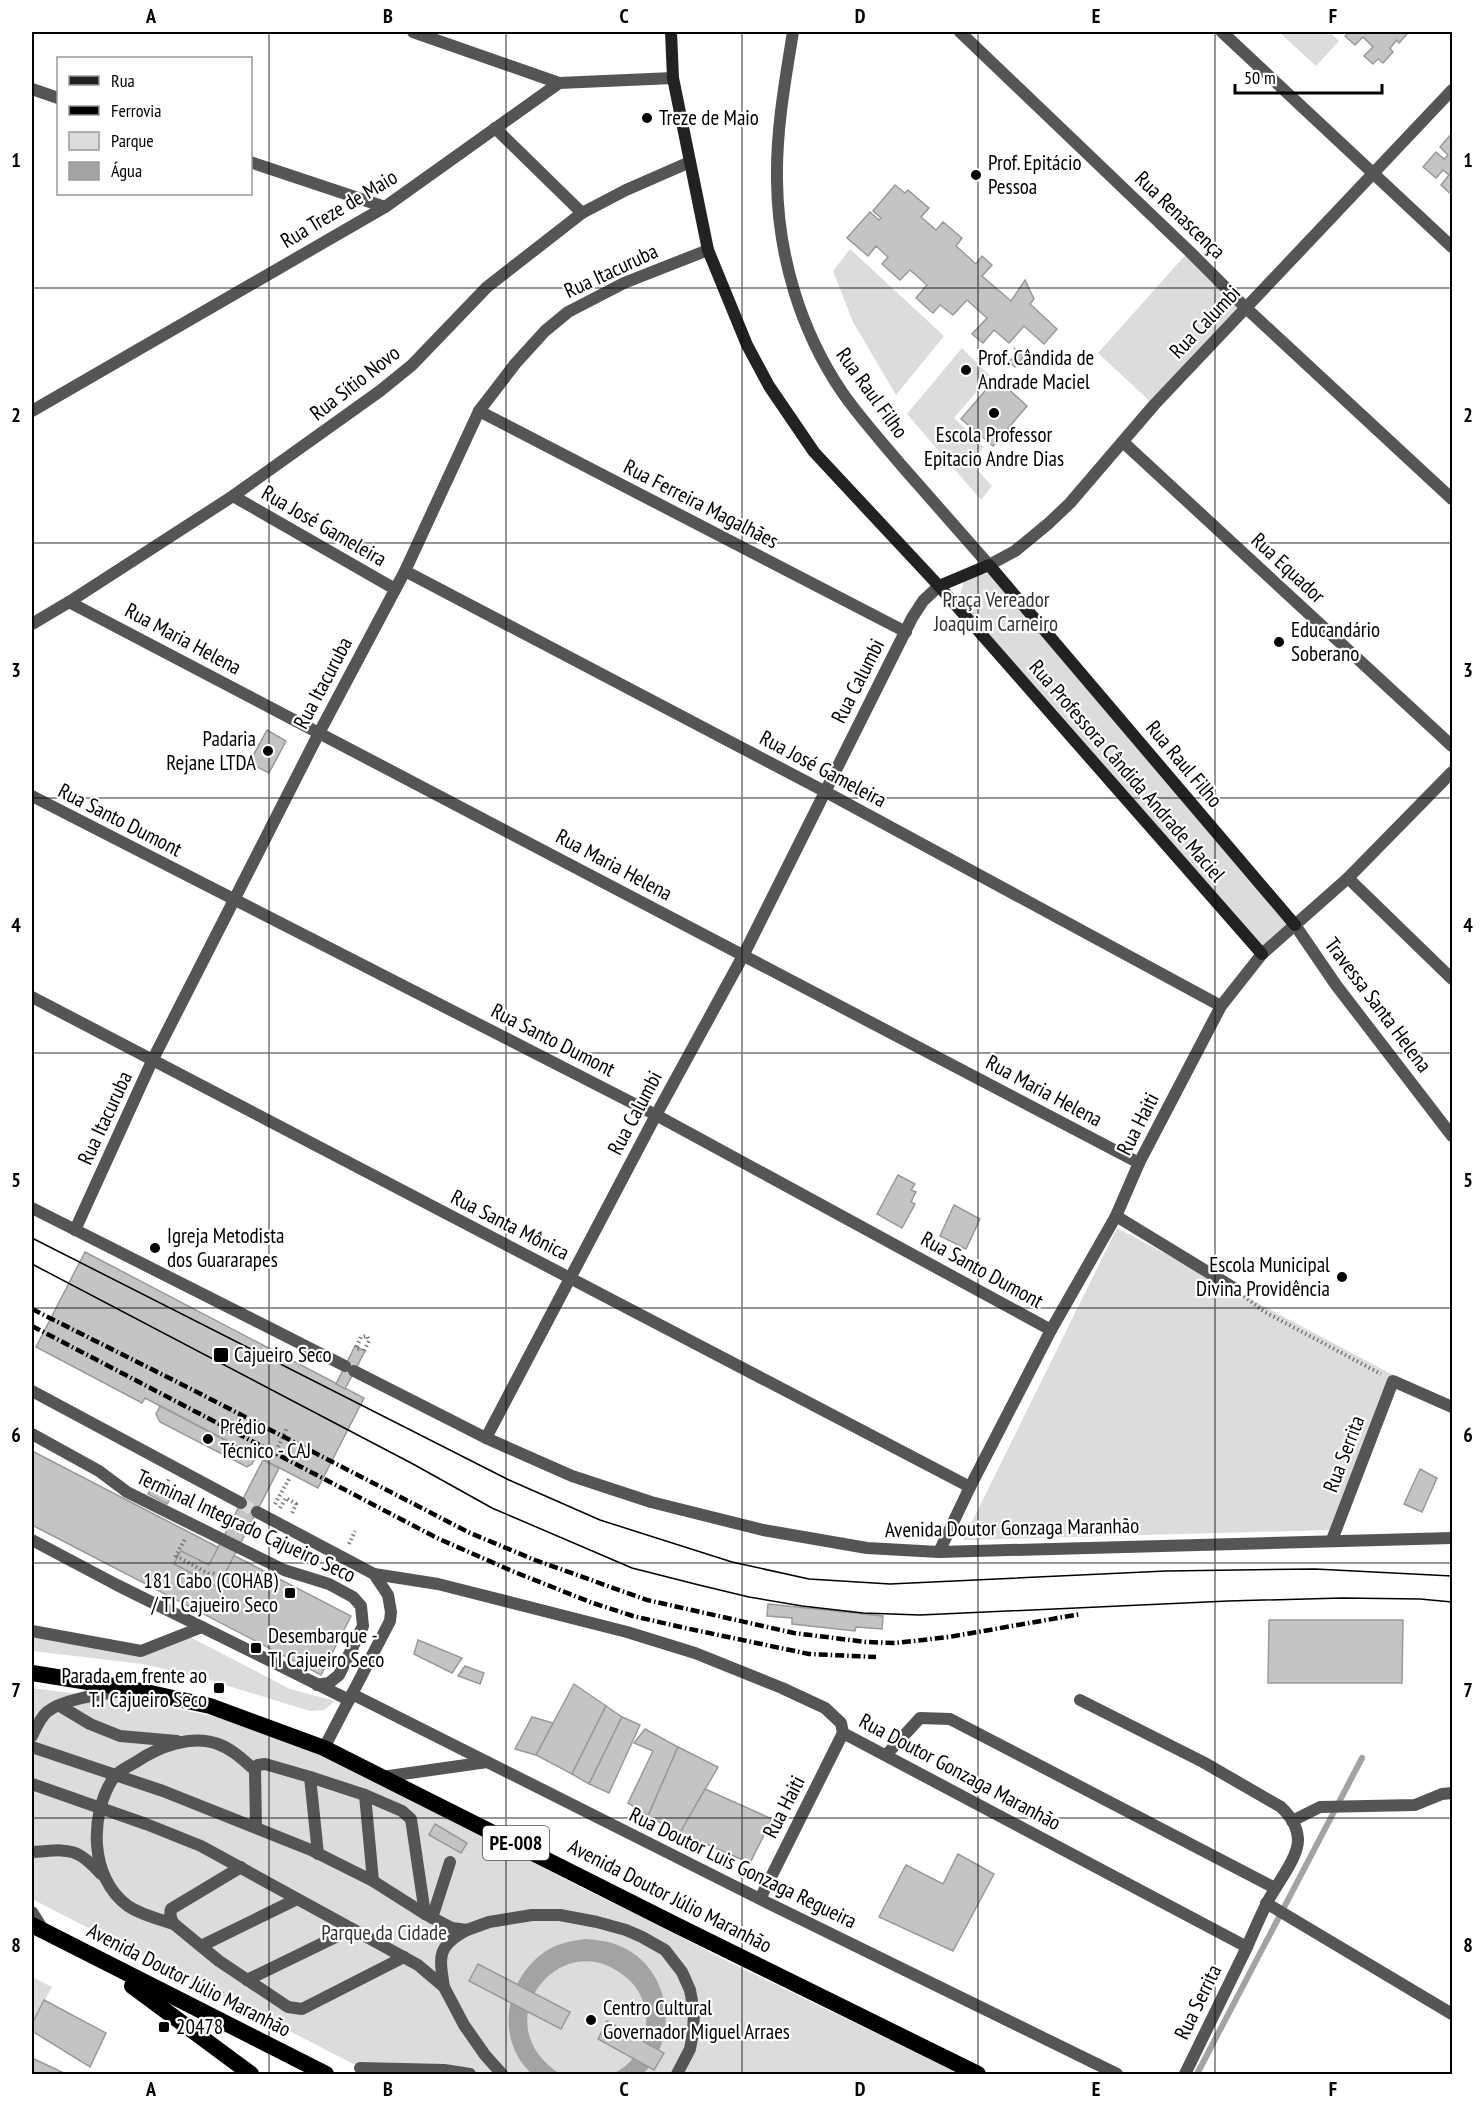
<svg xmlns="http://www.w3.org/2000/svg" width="1484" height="2106" font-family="'PT Sans Narrow',sans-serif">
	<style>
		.green { fill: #dcdcdc }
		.water { fill: #a3a3a3 }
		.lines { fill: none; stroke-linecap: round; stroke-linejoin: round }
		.stream { stroke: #a3a3a3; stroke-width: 6 }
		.building { fill: #c4c4c4; stroke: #999; stroke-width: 1.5 }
		.minor-tunnel { stroke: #d9d9d9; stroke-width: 12; stroke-dasharray: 12 6; stroke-linecap: butt }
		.path { stroke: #777; stroke-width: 4; stroke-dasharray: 1.5 3; stroke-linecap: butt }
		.service { stroke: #555; stroke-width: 12 }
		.minor { stroke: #555; stroke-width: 12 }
		.tertiary { stroke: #555; stroke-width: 12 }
		.secondary { stroke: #222; stroke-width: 12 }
		.trunk { stroke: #000; stroke-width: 16 }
		.tram { stroke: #000; stroke-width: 1.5 }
		.rail { stroke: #000; stroke-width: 4.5; stroke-dasharray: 9 3 1.5 3; stroke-linecap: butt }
		.grid { fill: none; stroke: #000; stroke-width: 1.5; stroke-opacity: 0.55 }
		.poi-dot { fill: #000; stroke: #fff; stroke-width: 2 }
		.labels { text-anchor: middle; stroke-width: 4.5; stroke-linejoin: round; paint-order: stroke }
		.shield { fill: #fff; stroke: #4c4c4c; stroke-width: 1.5 }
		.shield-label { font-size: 20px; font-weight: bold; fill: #000 }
		.poi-label { font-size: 21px; fill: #000; stroke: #fff; text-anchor: start }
		.street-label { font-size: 21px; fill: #000; stroke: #fff }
		.park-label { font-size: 21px; fill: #333; stroke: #fff }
		.neatline { fill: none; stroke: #000; stroke-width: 2 }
		.grid-label { font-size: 20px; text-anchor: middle; font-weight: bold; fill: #000 }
	</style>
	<rect width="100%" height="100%" fill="#fff"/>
	<g class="green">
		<polygon points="1279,32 1329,32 1339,41 1316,66"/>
		<polygon points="850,249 944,336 896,395 853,322 833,271"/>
		<polygon points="1189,251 1246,308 1154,405 1098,353"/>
		<polygon points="962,348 990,376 954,418 984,447 970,462 992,486 981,500 907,414"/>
		<polygon points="995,572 1295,925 1262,954 957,605 965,577"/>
		<polygon points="1117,1228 1393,1375 1331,1530 963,1540"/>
		<polygon points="188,1636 290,1689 335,1701 324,1710 310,1711 206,1679 143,1664 32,1651 32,1637 142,1656"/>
		<polygon points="32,1688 154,1704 217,1717 306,1748 379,1781 582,1888 634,1913 733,1964 960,2074 373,2074 32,1899"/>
		<polygon points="32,1977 52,1987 32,2024"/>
	</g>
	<path class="water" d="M585,1939C598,1940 610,1941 622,1947C671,1969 680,2038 643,2074H612C633,2065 644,2046 646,2024C648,2008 640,1989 628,1979C564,1920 480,2022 560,2074H532C494,2040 505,1978 546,1951C558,1943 572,1941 585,1939Z"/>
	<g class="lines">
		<polyline class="stream" points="1197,2074 1362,1758"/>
	</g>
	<g class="building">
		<polygon points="1350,32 1406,32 1408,33 1399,43 1397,40 1390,48 1393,52 1383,63 1378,59 1373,64 1364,56 1373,47 1363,37 1355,45 1345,36"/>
		<polygon points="1452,133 1452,195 1441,185 1449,175 1443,170 1436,178 1423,167 1436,152 1444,159 1448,155 1440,147"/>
		<polygon points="895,185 905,193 908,190 929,208 921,217 936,230 943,222 962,238 956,246 976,264 982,256 992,265 982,276 1011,301 1025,280 1034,299 1030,304 1057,329 1044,344 1024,326 1009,343 994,330 983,343 972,334 987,318 967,300 953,315 940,305 933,313 916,298 927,285 910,270 900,280 882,264 888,257 876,246 868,256 847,238 870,212 879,220 881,218 873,211"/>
		<polygon points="1014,348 1024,357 1015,367 1009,362 1018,352"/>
		<polygon points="996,378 1027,406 993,446 961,419"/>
		<polygon points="267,730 286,741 269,773 249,763"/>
		<polygon points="898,1175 915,1184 911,1190 916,1192 911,1202 915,1204 902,1228 877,1214"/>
		<polygon points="954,1205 980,1219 966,1249 940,1236"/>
		<polygon points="85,1252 364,1398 318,1488 145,1398 142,1403 36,1347"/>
		<polygon points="355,1346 365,1351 345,1389 336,1384"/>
		<polygon points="160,1406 256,1456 252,1464 247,1467 160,1422 156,1414"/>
		<polygon points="32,1451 351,1616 321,1675 32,1525"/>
		<polygon points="263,1460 279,1468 218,1587 174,1564 181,1551 209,1565"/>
		<polygon points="1420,1469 1437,1478 1422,1512 1404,1504"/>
		<polygon points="154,1484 173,1494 167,1504 148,1494"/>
		<polygon points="768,1604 883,1616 882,1629 856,1627 855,1631 792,1624 792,1618 767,1616"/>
		<polygon points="1269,1620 1403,1620 1402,1683 1268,1683"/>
		<polygon points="418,1640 462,1658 452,1673 414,1654"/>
		<polygon points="465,1666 484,1673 480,1684 458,1676"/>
		<polygon points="574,1684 606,1706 572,1774 536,1755"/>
		<polygon points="606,1706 622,1717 589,1784 572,1774"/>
		<polygon points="532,1717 553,1723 536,1755 515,1749"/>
		<polygon points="622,1717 640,1725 609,1793 589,1784"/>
		<polygon points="645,1729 678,1747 648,1816 628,1803 653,1751 634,1743"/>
		<polygon points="678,1747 718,1767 680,1833 648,1816"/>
		<polygon points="705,1789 772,1819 750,1863 680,1833"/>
		<polygon points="435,1824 467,1843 461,1853 429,1835"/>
		<polygon points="958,1854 994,1874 953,1951 879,1917 906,1865 943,1884"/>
		<polygon points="478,1964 570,2012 561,2029 469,1981"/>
		<polygon points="44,2000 106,2033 90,2067 32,2031 32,2024"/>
		<polygon points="607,2021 664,2053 654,2070 598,2039"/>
		<polygon points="32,2058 66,2074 32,2074"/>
	</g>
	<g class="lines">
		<polyline class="minor-tunnel" points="241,1503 257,1512"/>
		<g class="path">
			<polyline points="1244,1296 1263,1311 1381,1374"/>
			<polyline points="359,1349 356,1348 361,1337 367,1336 369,1341 364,1351"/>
			<polyline points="278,1447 287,1428"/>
			<polyline points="157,1486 169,1492"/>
			<polyline points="164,1489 169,1479"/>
			<polyline points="275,1504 289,1479"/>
			<polyline points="280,1508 286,1498 296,1504 292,1513"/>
			<polyline points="349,1544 355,1531"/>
			<polyline points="176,1556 211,1575"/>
			<polyline points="175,1557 185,1539"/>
			<polyline points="213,1573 222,1578"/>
		</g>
		<g class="service">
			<polyline points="1116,1216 1234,1288"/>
			<polyline points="32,1434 99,1471 127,1492 284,1570 329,1584 353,1597 361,1606 363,1626 339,1675 329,1683 317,1685"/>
			<polyline points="32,1540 117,1585 349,1700"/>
			<polyline points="32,1631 141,1651 202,1627"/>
			<path d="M1080,1700L1203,1762L1281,1807C1290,1816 1297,1825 1298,1839C1299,1858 1274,1887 1266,1905C1259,1919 1253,1933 1247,1947"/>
			<polyline points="60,1706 90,1724 120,1736 177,1741"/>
			<path d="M32,1736C36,1728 40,1718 47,1712C62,1699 103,1694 122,1691"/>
			<polyline points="32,1747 163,1791 311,1850 373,1881 425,1914 452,1928 467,1930 489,1922 532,1915 560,1915 597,1922 626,1930 642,1937 665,1950 682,1972 690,1990 694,2012 693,2033 690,2049 677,2074"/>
			<polyline points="886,1755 920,1718 950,1719 1275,1888"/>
			<polyline points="32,1784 146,1824 201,1846 418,1965 444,1987 464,2025 485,2055 502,2074"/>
			<polyline points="1292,1821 1320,1807 1415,1805 1442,1794 1452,1793"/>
			<polyline points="256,1827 255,1770 258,1765 265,1764 310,1777"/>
			<path d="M32,1852C67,1850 75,1845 101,1874"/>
			<polyline points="318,1854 310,1777 365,1795"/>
			<path d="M241,1867L171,1909C169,1915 171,1919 174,1924L219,1961L288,2007L302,2009L404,1957"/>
			<polyline points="373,1881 365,1795 402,1811 411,1819 425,1914"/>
			<polyline points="1266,1903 1452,2014"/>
			<polyline points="32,1912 44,1931"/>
			<polyline points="432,1918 450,1862"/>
			<path d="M174,1924C159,1919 141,1915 128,1906C89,1878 89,1814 114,1777C118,1771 129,1766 136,1762C158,1747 191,1734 218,1744C232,1749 243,1760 255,1770"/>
			<polyline points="201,1946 297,1899"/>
			<polyline points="247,1980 352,1929"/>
			<path d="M444,1987C439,1956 437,1946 467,1930"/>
			<polyline points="360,2068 444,2070 470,2074"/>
		</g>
		<g class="minor">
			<polyline points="413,32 559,83"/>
			<path d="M793,32C785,81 776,131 777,181C778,255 800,330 842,392C860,418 882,442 902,466C931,499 960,532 989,565L1015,551L1049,523L1070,503L1154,405L1452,90"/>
			<polyline points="960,32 1189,251 1246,308 1452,499"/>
			<polyline points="1222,32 1452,247"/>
			<polyline points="32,89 58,98"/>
			<polyline points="495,128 582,213"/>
			<polyline points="250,162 385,207"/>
			<polyline points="32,411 385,207 559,83 673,78"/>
			<polyline points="479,411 906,632"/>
			<polyline points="1123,442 1452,746"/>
			<polyline points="233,496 395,589"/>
			<polyline points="405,571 824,791 1221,1006"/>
			<polyline points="69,602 1139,1163"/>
			<polyline points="32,624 69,602 233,496 380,391 412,365 487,287 582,213 626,190 690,162"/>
			<polyline points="32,796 656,1115 1051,1330"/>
			<polyline points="1348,878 1452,979"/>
			<polyline points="1295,925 1336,985 1452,1136"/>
			<polyline points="32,997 970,1487"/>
			<polyline points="75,1230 152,1061 319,733 405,571 479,411 515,364 545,331 568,312 624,283 708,250"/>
			<polyline points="32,1391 241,1503"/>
			<polyline points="486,1438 656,1115 744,954 912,618 923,601 939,586"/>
			<polyline points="257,1512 374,1574 388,1595 391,1612 390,1621 324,1748"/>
			<polyline points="1332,1540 1393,1381 1452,1407"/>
			<polyline points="939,1552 1452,1538"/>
			<polyline points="374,1574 438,1584 627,1632 695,1653 782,1688 825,1708 841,1723 843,1733 1247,1947 1185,2074"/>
			<polyline points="352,1694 760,1899 1117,2074"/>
			<polyline points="382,1777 487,1762"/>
			<polyline points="760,1899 843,1733"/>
		</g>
		<g class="tertiary">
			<polyline points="32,1208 345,1366"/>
			<polyline points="354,1371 486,1438 572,1476 651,1502 763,1530 867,1548 939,1552 970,1487 1051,1330 1116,1216 1139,1163 1221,1006 1262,954 1348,878 1452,772"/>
		</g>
		<g class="secondary">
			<polyline points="671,32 673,78 708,250 747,345 769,386 814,452 939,586 1262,954"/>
			<polyline points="939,586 989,565 1295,925"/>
		</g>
		<g class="trunk">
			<polyline points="32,1673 132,1689 210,1706 324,1748 678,1926 978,2074"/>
			<polyline points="32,1925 326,2074"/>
			<polyline points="132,1986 251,2074"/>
		</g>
		<g class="tram">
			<polyline points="32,1238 509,1480 600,1520 732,1562 809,1579 890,1584 1166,1571 1315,1569 1452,1576"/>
			<polyline points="32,1264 413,1464 492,1508 632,1568 699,1585 749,1597 802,1606 863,1613 920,1615 1228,1601 1342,1598 1420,1599 1452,1602"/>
		</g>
		<g class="rail">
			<polyline points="32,1309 195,1391 470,1533 535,1560 647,1600 794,1633 866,1642 895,1643 949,1637 1081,1614"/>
			<polyline points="32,1326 437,1538 512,1571 590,1602 633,1616 685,1628 809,1654 876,1657"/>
		</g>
	</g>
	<path class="grid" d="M269,32V2074M506,32V2074M742,32V2074M978,32V2074M1215,32V2074M32,288H1452M32,543H1452M32,798H1452M32,1053H1452M32,1308H1452M32,1563H1452M32,1818H1452"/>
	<g class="poi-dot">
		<circle cx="647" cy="118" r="6"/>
		<circle cx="976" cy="175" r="6"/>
		<circle cx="966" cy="370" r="6"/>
		<circle cx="994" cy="413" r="6"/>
		<circle cx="1279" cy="642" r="6"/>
		<circle cx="268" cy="751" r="6"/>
		<circle cx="155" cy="1248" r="6"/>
		<circle cx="1342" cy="1277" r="6"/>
		<rect x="213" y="1347" width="16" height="16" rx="3"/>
		<circle cx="208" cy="1439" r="6"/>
		<rect x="284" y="1587" width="12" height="12" rx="3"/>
		<rect x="250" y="1642" width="12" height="12" rx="3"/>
		<rect x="213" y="1682" width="12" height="12" rx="3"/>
		<circle cx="591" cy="2020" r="6"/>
		<rect x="158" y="2021" width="12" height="12" rx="3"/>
	</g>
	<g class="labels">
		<rect class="shield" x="483" y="1826" width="66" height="34" rx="4.5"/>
		<g class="shield-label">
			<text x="516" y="1850">PE-008</text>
		</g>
		<g class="poi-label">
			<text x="659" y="125">Treze de Maio</text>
			<text x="988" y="170">Prof. Epitácio<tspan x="988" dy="24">Pessoa</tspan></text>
			<text x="978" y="365">Prof. Cândida de<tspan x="978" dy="24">Andrade Maciel</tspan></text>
			<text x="994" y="442" text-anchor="middle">Escola Professor<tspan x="994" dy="24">Epitacio Andre Dias</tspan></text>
			<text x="1291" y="637">Educandário<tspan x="1291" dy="24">Soberano</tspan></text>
			<text x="256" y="746" text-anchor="end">Padaria<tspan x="256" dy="24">Rejane LTDA</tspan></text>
			<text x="167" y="1243">Igreja Metodista<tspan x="167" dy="24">dos Guararapes</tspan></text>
			<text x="1330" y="1272" text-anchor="end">Escola Municipal<tspan x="1330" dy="24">Divina Providência</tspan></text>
			<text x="234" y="1362">Cajueiro Seco</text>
			<text x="220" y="1434">Prédio<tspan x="220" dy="24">Técnico - CAJ</tspan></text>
			<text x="278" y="1588" text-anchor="end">181 Cabo (COHAB)<tspan x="278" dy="24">/ TI Cajueiro Seco</tspan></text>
			<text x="268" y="1643">Desembarque -<tspan x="268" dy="24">TI Cajueiro Seco</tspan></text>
			<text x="207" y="1683" text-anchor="end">Parada em frente ao<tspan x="207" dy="24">T.I Cajueiro Seco</tspan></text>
			<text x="603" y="2015">Centro Cultural<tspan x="603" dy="24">Governador Miguel Arraes</tspan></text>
			<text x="176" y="2034">20478</text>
		</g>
		<g class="street-label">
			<text transform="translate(339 209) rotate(-31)" y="7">Rua Treze de Maio</text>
			<text transform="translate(1180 215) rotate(44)" y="7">Rua Renascença</text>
			<text transform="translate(611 271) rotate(-25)" y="7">Rua Itacuruba</text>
			<text transform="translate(1205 322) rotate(-46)" y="7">Rua Calumbi</text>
			<text transform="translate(355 383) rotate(-38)" y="7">Rua Sítio Novo</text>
			<text transform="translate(872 393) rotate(54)" y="7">Rua Raul Filho</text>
			<text transform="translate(701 504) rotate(27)" y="7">Rua Ferreira Magalhães</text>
			<text transform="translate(324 526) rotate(30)" y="7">Rua José Gameleira</text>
			<text transform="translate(1288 568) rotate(43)" y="7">Rua Equador</text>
			<text transform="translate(183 639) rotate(28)" y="7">Rua Maria Helena</text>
			<text transform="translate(858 681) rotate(-63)" y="7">Rua Calumbi</text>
			<text transform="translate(323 683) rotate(-62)" y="7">Rua Itacuruba</text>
			<text transform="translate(1184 764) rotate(50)" y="7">Rua Raul Filho</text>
			<text transform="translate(823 769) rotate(28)" y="7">Rua José Gameleira</text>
			<text transform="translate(1127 771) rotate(49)" y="7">Rua Professora Cândida Andrade Maciel</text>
			<text transform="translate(120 820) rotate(27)" y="7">Rua Santo Dumont</text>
			<text transform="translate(614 865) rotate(28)" y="7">Rua Maria Helena</text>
			<text transform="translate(1378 1005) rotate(53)" y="7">Travessa Santa Helena</text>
			<text transform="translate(553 1040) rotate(27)" y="7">Rua Santo Dumont</text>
			<text transform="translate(1044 1091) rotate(28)" y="7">Rua Maria Helena</text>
			<text transform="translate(635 1113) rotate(-62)" y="7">Rua Calumbi</text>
			<text transform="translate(105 1118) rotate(-65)" y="7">Rua Itacuruba</text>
			<text transform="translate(1138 1124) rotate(-63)" y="7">Rua Haiti</text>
			<text transform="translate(510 1225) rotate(27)" y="7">Rua Santa Mônica</text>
			<text transform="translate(982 1270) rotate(29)" y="7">Rua Santo Dumont</text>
			<text transform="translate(1344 1454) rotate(-69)" y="7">Rua Serrita</text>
			<text transform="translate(246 1526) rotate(25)" y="7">Terminal Integrado Cajueiro Seco</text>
			<text transform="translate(1012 1528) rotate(-1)" y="7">Avenida Doutor Gonzaga Maranhão</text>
			<text transform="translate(960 1772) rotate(28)" y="7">Rua Doutor Gonzaga Maranhão</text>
			<text transform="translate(784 1807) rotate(-63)" y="7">Rua Haiti</text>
			<text transform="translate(743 1868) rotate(26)" y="7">Rua Doutor Luis Gonzaga Regueira</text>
			<text transform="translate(670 1896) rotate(27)" y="7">Avenida Doutor Júlio Maranhão</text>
			<text transform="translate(189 1980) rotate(27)" y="7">Avenida Doutor Júlio Maranhão</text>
			<text transform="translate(1198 2002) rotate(-64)" y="7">Rua Serrita</text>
		</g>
		<g class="park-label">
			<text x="996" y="607">Praça Vereador<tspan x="996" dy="24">Joaquim Carneiro</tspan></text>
			<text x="384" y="1940">Parque da Cidade</text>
		</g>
	</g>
	<rect width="1484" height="2106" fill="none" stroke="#ffffff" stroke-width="66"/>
	<rect x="57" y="57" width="195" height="138" fill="#ffffff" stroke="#999999" stroke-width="1.5"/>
	<rect x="69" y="76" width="30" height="9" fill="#222222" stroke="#999999" stroke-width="1.5"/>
	<text x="111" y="87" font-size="18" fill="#000000">Rua</text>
	<rect x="69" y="106" width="30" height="9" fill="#000000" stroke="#999999" stroke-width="1.5"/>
	<text x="111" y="117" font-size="18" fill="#000000">Ferrovia</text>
	<rect x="69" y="132" width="30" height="18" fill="#dcdcdc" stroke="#999999" stroke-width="1.5"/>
	<text x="111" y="147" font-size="18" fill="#000000">Parque</text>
	<rect x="69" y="162" width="30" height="18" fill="#a3a3a3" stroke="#999999" stroke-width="1.5"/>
	<text x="111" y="177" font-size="18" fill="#000000">Água</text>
	<path d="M1235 84v9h147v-9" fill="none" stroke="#000000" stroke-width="3"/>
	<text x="1244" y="84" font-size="18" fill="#000000" stroke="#ffffff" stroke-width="4.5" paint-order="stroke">50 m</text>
	<rect x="33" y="33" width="1418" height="2040" class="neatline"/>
	<g class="grid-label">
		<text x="151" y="23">A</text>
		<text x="388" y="23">B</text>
		<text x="624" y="23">C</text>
		<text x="860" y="23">D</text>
		<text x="1096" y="23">E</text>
		<text x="1333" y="23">F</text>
		<text x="16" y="167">1</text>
		<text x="1468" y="167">1</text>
		<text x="16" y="422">2</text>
		<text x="1468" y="422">2</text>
		<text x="16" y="677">3</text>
		<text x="1468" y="677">3</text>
		<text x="16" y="932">4</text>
		<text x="1468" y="932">4</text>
		<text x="16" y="1187">5</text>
		<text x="1468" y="1187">5</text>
		<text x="16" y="1442">6</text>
		<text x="1468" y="1442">6</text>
		<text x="16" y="1697">7</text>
		<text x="1468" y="1697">7</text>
		<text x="16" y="1952">8</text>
		<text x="1468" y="1952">8</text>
		<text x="151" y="2096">A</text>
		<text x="388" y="2096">B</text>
		<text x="624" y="2096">C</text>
		<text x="860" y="2096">D</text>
		<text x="1096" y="2096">E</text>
		<text x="1333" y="2096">F</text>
	</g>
</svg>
